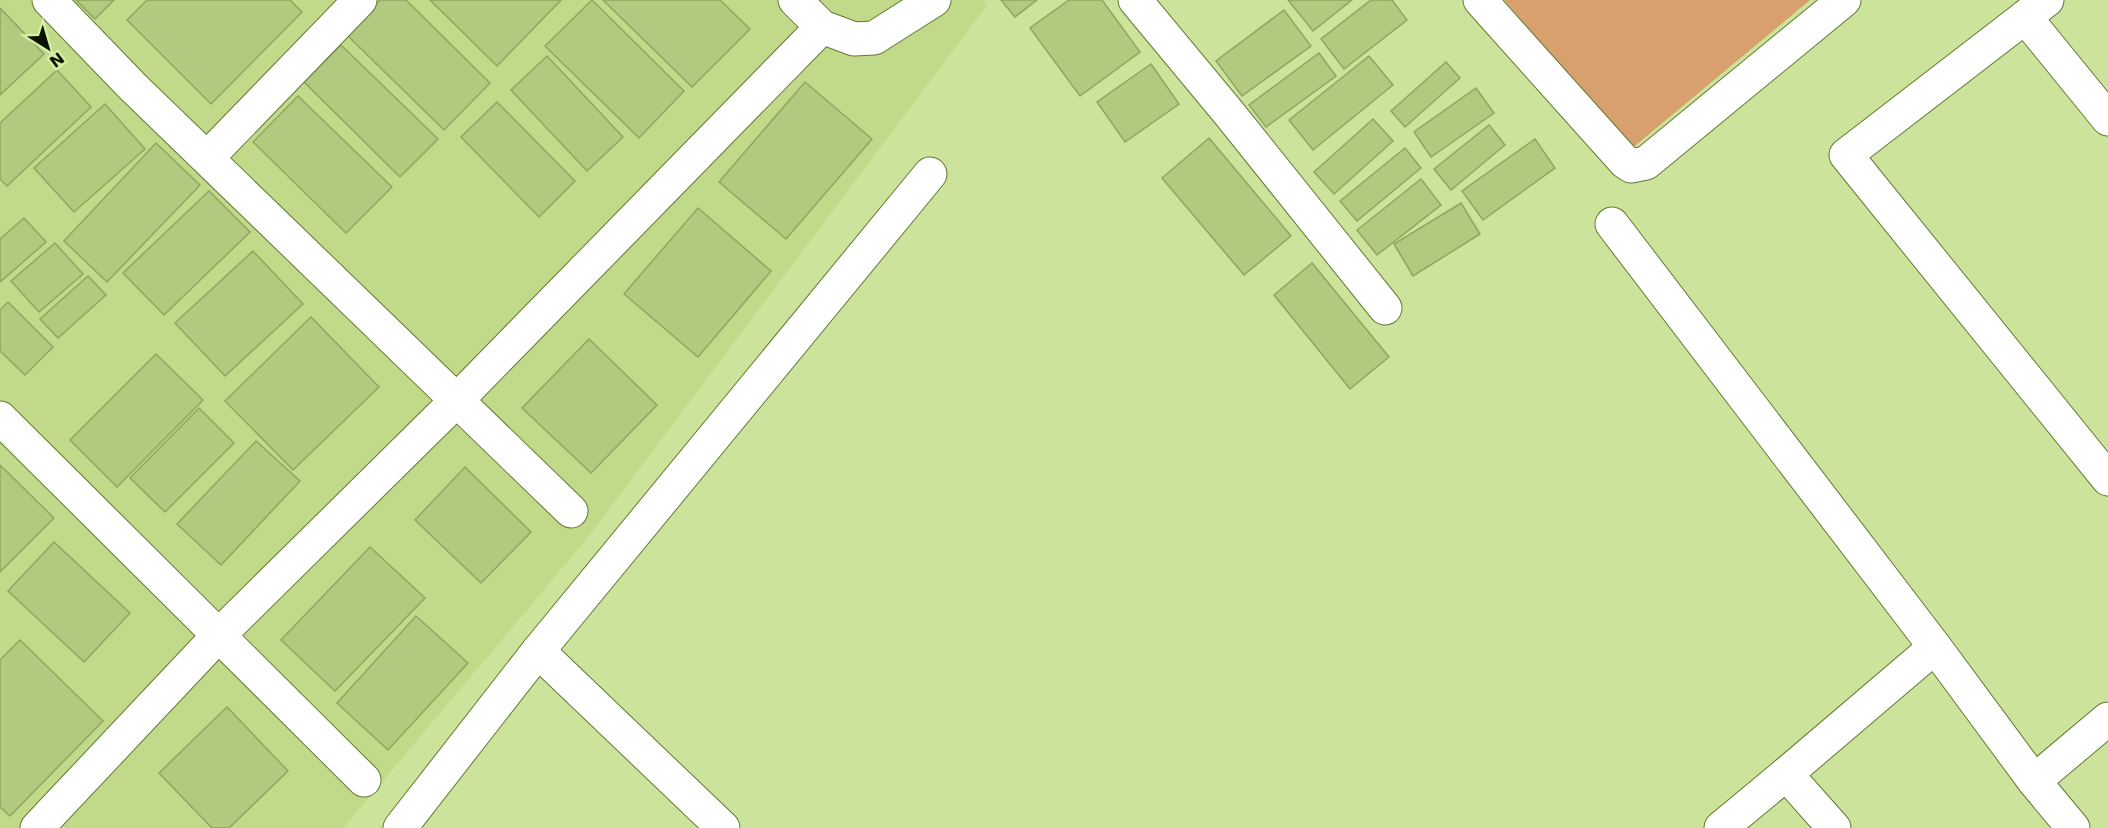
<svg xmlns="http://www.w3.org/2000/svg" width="2108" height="828" font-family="'DejaVu Sans',sans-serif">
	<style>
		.built { fill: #c0da89 }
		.green { fill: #d8a06c }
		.building { fill: #b2c980; stroke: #90a65f; stroke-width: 1.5 }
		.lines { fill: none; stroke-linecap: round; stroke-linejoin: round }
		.minor-casing { stroke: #657933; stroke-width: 35 }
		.minor { stroke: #fff; stroke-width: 33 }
	</style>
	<rect width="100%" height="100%" fill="#cbe39a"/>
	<polygon class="built" points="0,0 983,0 987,5 585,541 343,828 0,828"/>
	<polygon class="green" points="1504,0 1810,0 1630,150"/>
	<g class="building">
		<polygon points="76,0 114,0 95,19"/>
		<polygon points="147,0 290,0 302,12 211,104 127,20"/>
		<polygon points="380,0 406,0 490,83 444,130 346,34"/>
		<polygon points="430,0 561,0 497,66"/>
		<polygon points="592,0 684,91 639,138 545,46"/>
		<polygon points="603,0 720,0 750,29 692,87"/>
		<polygon points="1001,0 1037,0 1015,17"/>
		<polygon points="1069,0 1102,0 1140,52 1080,96 1030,28"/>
		<polygon points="1288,0 1352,0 1313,31"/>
		<polygon points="1371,0 1392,0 1407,20 1344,69 1321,39"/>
		<polygon points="0,8 44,54 0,95"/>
		<polygon points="1284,10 1311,46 1242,96 1216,61"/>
		<polygon points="341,45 438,139 400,177 304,82"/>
		<polygon points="1319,53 1336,76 1266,127 1249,105"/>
		<polygon points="547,56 623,137 587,171 511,90"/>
		<polygon points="1369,56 1393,85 1313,150 1289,120"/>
		<polygon points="1446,62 1460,78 1405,127 1391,111"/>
		<polygon points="1151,64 1179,104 1125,142 1097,102"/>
		<polygon points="57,70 91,107 7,186 0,179 0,123"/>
		<polygon points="805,82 872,139 786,239 719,182"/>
		<polygon points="1476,88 1494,113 1431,157 1414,132"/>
		<polygon points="298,96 392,187 346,233 253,142"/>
		<polygon points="497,102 575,181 539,217 461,137"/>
		<polygon points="105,104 145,149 74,212 34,168"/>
		<polygon points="1373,119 1393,141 1334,194 1314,172"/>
		<polygon points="1489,125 1505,145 1451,190 1434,169"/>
		<polygon points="1209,138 1291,236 1244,275 1162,178"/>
		<polygon points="1535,139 1555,168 1483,220 1462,191"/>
		<polygon points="156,143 200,185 107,282 64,241"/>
		<polygon points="1405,148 1421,168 1357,221 1340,201"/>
		<polygon points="1421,179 1441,205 1377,255 1357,230"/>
		<polygon points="209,191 250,232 164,315 123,273"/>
		<polygon points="1461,203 1480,234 1413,276 1394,244"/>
		<polygon points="698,208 771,271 698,357 624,294"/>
		<polygon points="24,218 46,242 0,282 0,239"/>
		<polygon points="55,243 83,274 39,312 11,281"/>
		<polygon points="253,251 303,304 225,376 175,323"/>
		<polygon points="1312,263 1389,357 1350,389 1274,295"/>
		<polygon points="88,276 106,295 58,338 40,319"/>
		<polygon points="8,302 53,347 25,375 0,351 0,310"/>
		<polygon points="311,317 379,387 293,470 225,401"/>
		<polygon points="589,339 657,405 591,473 522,408"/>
		<polygon points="156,354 203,400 117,487 70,440"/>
		<polygon points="199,408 234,443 165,512 130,478"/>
		<polygon points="256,441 300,481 221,565 177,524"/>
		<polygon points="0,465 54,518 0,572"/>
		<polygon points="465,467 531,532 481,583 415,520"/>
		<polygon points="54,542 130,613 84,662 8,591"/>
		<polygon points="370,547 425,598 335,691 281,640"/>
		<polygon points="416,616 468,663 388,750 337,703"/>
		<polygon points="20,640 103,721 10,816 0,807 0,660"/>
		<polygon points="227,707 288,771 229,828 212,828 159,773"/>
	</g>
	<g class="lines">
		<g class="minor-casing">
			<g id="minor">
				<polyline points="49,0 133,87 571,511"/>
				<polyline points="795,0 822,27 854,39 874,38 934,0"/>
				<polyline points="1135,0 1228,112 1385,308"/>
				<polyline points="1480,0 1625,162 1631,166 1646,163 1844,0"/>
				<polyline points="2047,0 2025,17 2108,119"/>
				<polyline points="2025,17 1846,155 2108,479"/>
				<polyline points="208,157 360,0"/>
				<polyline points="1612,224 1935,647 2034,781 2073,828"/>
				<polyline points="0,418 364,780"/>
				<polyline points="538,651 930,174"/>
				<polyline points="2034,781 2108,719"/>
				<polyline points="37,828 218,636 457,400 822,27"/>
				<polyline points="400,828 538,651 723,828"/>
				<polyline points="1721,828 1786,774"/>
				<polyline points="1834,828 1786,774 1935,647"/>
			</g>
		</g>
		<use href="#minor" class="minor"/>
	</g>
	<g transform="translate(48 48) rotate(143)" stroke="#d8f0a6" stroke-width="4.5" paint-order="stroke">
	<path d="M0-4.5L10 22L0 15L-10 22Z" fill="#0c1300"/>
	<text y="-9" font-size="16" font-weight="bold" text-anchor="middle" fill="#0c1300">N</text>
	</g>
</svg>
